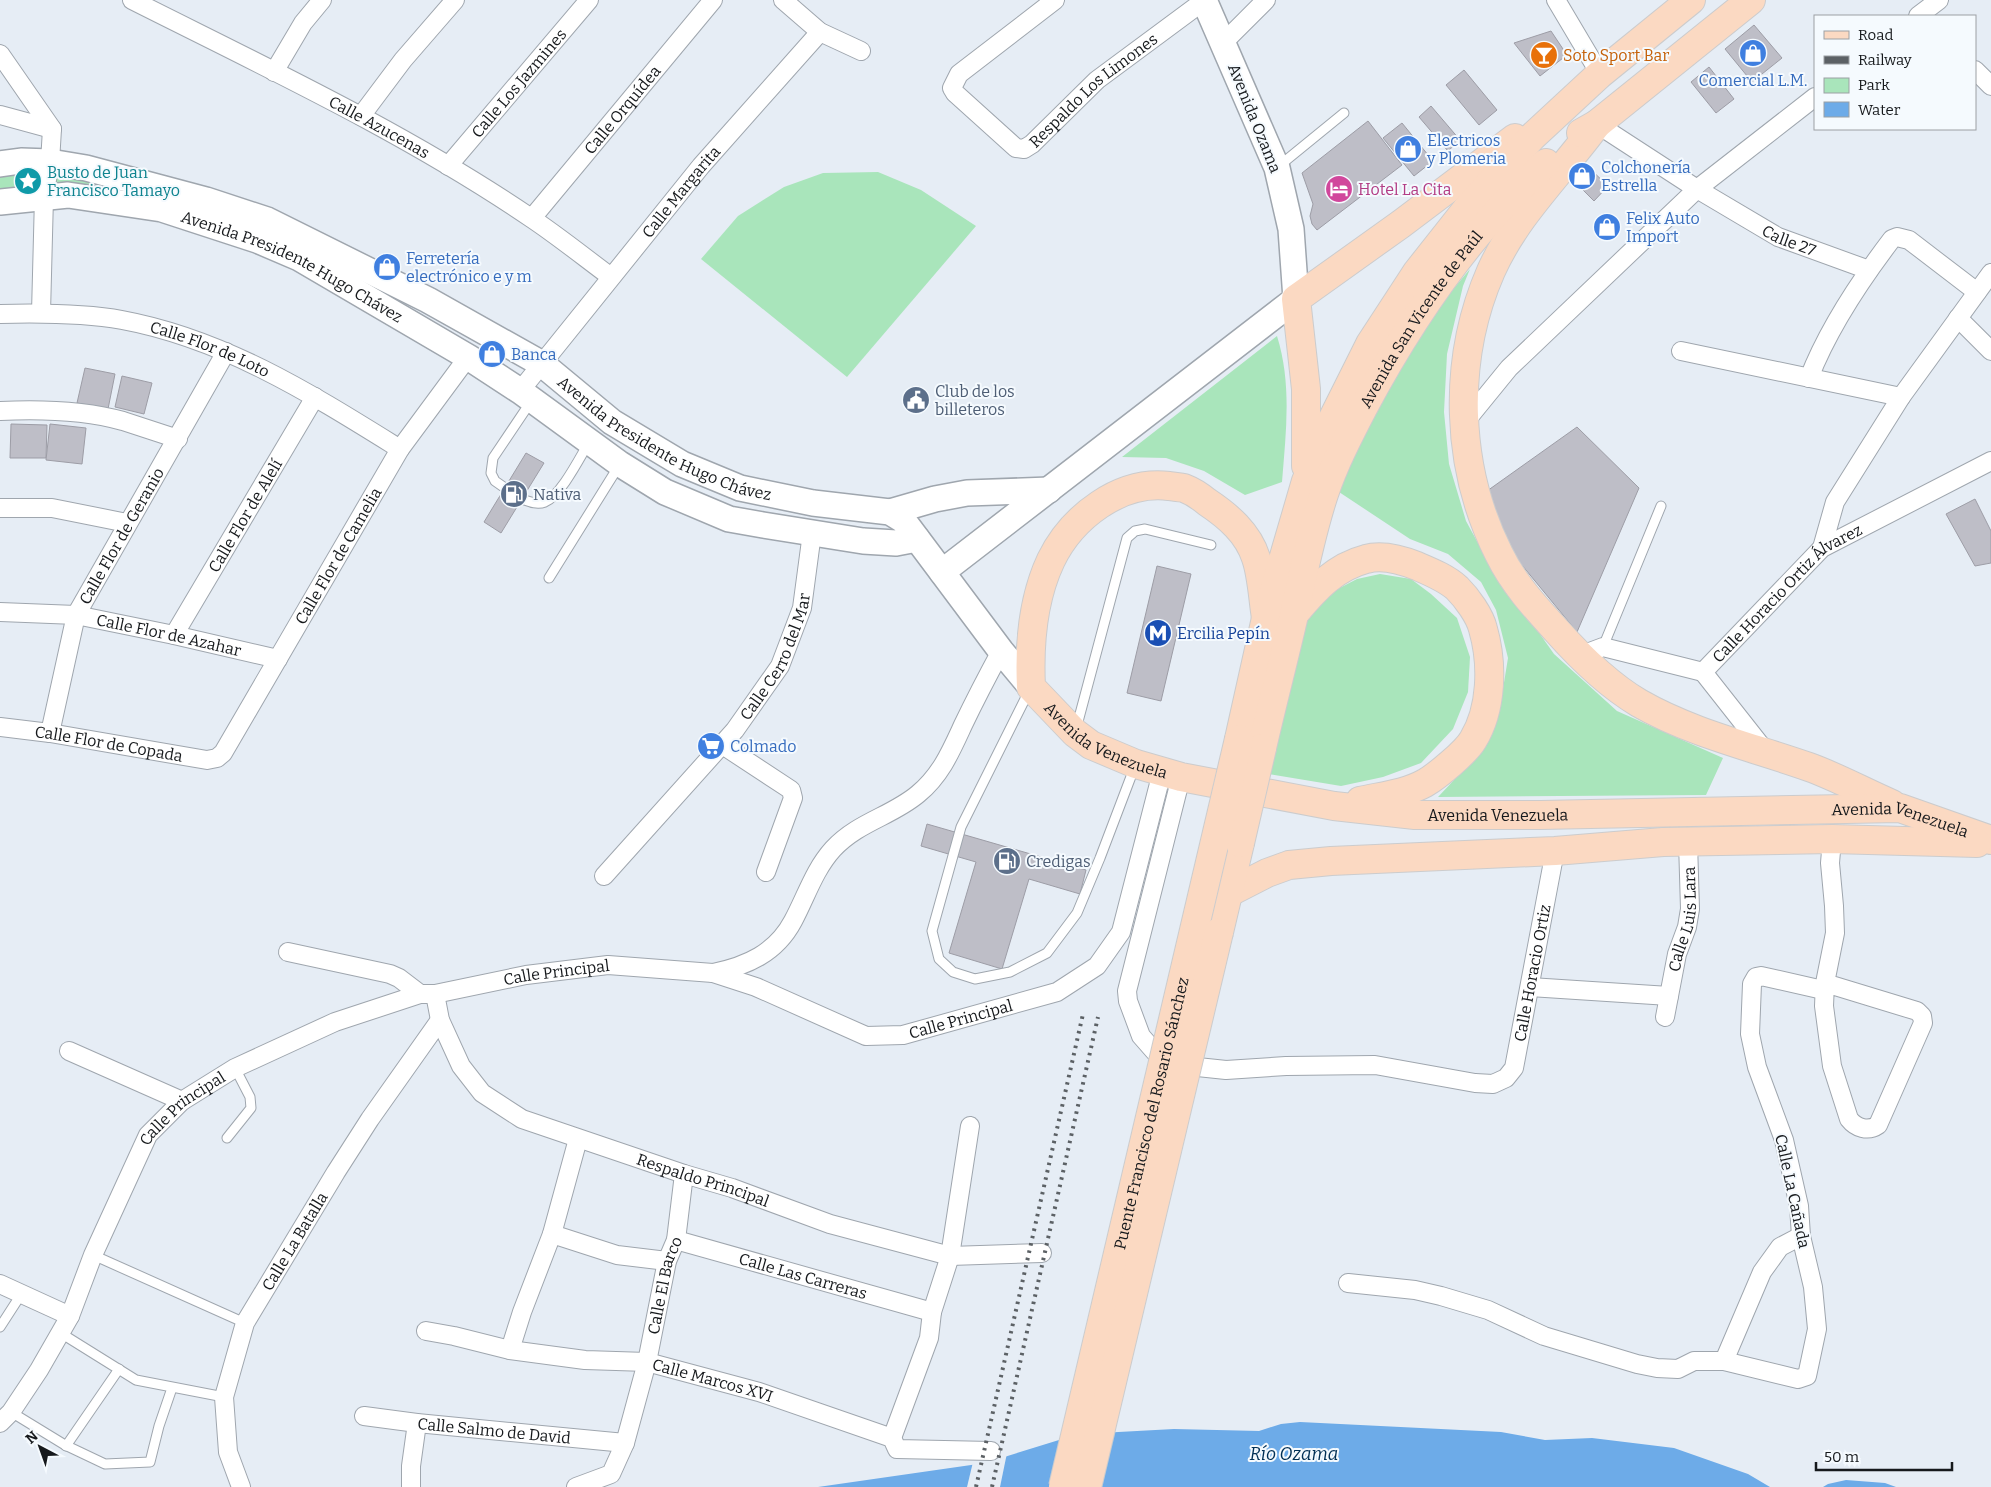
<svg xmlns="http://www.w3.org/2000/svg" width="1991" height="1487" font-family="Bitter,serif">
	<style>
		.green { fill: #a9e5bb }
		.water { fill: #6dabe8 }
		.pier { fill: #e6edf5 }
		.building { fill: #bebec7; stroke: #9d9da6 }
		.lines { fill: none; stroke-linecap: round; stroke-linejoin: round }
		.lane-casing { stroke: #9fa6ae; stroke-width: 11 }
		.street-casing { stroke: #9fa6ae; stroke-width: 20 }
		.secondary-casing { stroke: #9fa6ae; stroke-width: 28 }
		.primary-casing { stroke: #cccccd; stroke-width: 30 }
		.lane { stroke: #fff; stroke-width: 9 }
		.street { stroke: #fff; stroke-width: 18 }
		.secondary { stroke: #fff; stroke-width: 25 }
		.primary { stroke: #fbd9c2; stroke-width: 28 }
		.rail { stroke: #5c6165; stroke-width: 4; stroke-dasharray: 2.5 5; stroke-linecap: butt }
		.primary-bridge-casing { stroke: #cccccd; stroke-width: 30; stroke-linecap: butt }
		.primary-bridge { stroke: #fbd9c2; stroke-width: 28 }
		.labels { text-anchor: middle; stroke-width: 4; stroke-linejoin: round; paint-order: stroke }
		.food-label { font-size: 16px; fill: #c56008; stroke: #f5fafe; text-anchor: start }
		.shop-label { font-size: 16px; fill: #366cbe; stroke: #f5fafe; text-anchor: start }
		.street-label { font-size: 16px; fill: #16191c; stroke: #f5fafe }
		.culture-label { font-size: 16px; fill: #0d838f; stroke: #f5fafe; text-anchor: start }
		.hotel-label { font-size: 16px; fill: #b23c85; stroke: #f5fafe; text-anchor: start }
		.service-label { font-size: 16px; fill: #4e5e75; stroke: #f5fafe; text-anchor: start }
		.transit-label { font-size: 16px; fill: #164399; stroke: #f5fafe; text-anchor: start }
		.water-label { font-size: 18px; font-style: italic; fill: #002f55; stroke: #f5fafe }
	</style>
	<rect width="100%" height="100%" fill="#e6edf5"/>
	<g class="green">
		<polygon points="24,168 132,190 59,185 0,193 0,170"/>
		<polygon points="878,172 921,190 976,226 847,377 701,259 738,216 784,187 823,173"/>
		<polygon points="1470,269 1463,286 1447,354 1444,412 1449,464 1466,521 1485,556 1554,654 1617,711 1723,758 1706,795 1438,797 1470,763 1490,734 1501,701 1508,658 1496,610 1481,582 1448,554 1410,539 1339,492 1372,412 1434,312"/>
		<path d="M1277,336C1292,384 1286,432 1282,482L1245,495L1204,471L1166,458L1122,457Z"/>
		<polygon points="1380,574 1411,579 1431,594 1457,618 1470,657 1468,692 1453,729 1421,763 1383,777 1341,786 1268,774 1303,626 1330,593 1357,579"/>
	</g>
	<g class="water">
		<polygon points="1300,1422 1501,1432 1545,1440 1592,1438 1674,1448 1748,1474 1770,1487 818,1487 985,1463 1059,1440 1100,1433 1174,1429 1259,1431 1281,1424"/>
		<polygon points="1846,1480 1885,1483 1896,1487 1823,1487 1828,1484"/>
	</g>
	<polygon class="pier" points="1007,1453 1000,1487 967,1487 973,1462"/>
	<g class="building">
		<polygon points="1754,25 1782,58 1752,82 1725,49"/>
		<polygon points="1551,31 1565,52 1563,58 1540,76 1514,43"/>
		<polygon points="1709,67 1734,99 1716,113 1691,82"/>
		<polygon points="1464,70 1497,110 1479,125 1446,85"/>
		<polygon points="1431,106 1460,140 1448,151 1419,117"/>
		<polygon points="1368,121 1402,165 1317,230 1312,224 1310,216 1313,204 1302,173"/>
		<polygon points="1402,123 1433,161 1414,176 1383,138"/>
		<polygon points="1585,164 1608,186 1594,201 1571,178"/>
		<polygon points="85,368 115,374 108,409 77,403"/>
		<polygon points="122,376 152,383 144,414 115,407"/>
		<polygon points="11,424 47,425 46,458 10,458"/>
		<polygon points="50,424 86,428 82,464 46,460"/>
		<polygon points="1577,427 1639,488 1577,632 1507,547 1487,491"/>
		<polygon points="526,453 544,463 501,533 484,522"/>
		<polygon points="1975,499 1991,531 1991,563 1975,566 1946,514"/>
		<polygon points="1157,566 1191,574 1161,701 1127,693"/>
		<polygon points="927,824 1086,870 1080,894 1029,879 1002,969 949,953 976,862 921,846"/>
	</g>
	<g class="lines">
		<g class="lane-casing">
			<g id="lane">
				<polyline points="1279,166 1344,113"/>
				<polyline points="505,488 495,481 491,473 493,458 532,400"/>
				<path d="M522,499C530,502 537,505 545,502C561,495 579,459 588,444"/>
				<polyline points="549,578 620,464"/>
				<polyline points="1603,647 1661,506"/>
				<polyline points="1029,691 961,827 932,931 939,959 953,972 975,979 1010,972 1047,953 1077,913 1100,858 1135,766"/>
				<polyline points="1076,729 1127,538 1135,531 1145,529 1211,545"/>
				<polyline points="227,1138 251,1108 250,1097 235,1068"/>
				<polyline points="93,1255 245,1323"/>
				<polyline points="0,1327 22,1293"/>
				<polyline points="59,1332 136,1380 224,1397"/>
				<polyline points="11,1412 65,1445 105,1464 150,1462 159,1426 172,1388"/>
				<polyline points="66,1446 119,1369"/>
			</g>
		</g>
		<g class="street-casing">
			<g id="street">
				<path id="s1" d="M132,0C267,68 406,133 531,218C558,236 584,257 611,277"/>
				<polyline points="783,0 820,32 861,51"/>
				<path id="s2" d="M1055,0L959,74L952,88L955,93L1016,148L1024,149L1032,144L1097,80L1205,0"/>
				<polyline points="1556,0 1600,74"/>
				<polyline points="1918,16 1939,0"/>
				<polyline points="1224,42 1266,0"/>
				<polyline points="0,54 52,129 50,162 44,197 41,313"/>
				<polyline points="1975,70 1991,86"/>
				<polyline points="274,72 303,23 322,0"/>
				<polyline points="0,115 52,129"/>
				<polyline points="361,116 403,60 455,0"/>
				<path id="s3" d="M1597,124L1697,189L1778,237L1869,270"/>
				<path id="s4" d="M448,166L589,0"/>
				<path id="s5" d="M532,218L713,0"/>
				<path id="s6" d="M0,314C39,313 83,313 122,320C225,339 313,395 400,449"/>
				<polyline points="1958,318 1991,351"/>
				<polyline points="1681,351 1901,397"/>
				<path d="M1809,378C1828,329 1860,281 1892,239L1897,237L1909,240L1977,292"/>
				<path id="s7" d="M520,391L701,166L820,32"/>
				<path d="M0,411C41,409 83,410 123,421C141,427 160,433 178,439"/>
				<polyline points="1465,422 1509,368 1697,189 1815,97"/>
				<polyline points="0,508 52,508 127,523"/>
				<polyline points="1822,548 1835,502 1901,397 1991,273"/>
				<path id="s8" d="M0,612L76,615L174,635L278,659"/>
				<path id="s9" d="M174,635L315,397"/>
				<path id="s10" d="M1579,656L1603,647L1703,672L1822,548L1991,461"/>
				<polyline points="1703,672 1766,752"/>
				<path id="s11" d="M0,727L50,733L207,760L217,758L223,753L400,449L468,357"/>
				<path id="s12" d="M50,733L76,615L226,352"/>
				<polyline points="721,744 791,790 793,798 766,872"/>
				<path id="s13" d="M1181,777L1127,991L1128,1001L1141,1036L1155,1052L1188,1066L1226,1070L1286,1066L1375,1065L1475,1083L1493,1084L1506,1078L1514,1068L1555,851"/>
				<path id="s14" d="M604,876L735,730L780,666L802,608L812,533"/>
				<polyline points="288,952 390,974 399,978 420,994"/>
				<path d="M713,973C747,966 776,953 793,921C806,897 814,870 833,849C858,822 892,816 918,794C941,775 951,751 963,725C975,700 988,675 1001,651"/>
				<path d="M1825,983L1917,1011L1922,1016L1923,1023L1878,1125C1868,1132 1856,1128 1849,1119L1832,1066L1824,1006L1825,983L1835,933L1834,906L1830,863L1832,839"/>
				<polyline points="1530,987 1669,996"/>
				<path id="s15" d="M435,994L440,1020L461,1066L482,1093L522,1119L684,1174L732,1188L830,1224L950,1256L1042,1253"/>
				<path id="s16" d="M1665,1017L1677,954L1687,927L1690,909L1688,842"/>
				<polyline points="69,1051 182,1101"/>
				<polyline points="552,1234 617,1255 667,1261"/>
				<path id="s17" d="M676,1240L932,1312"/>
				<polyline points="1348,1283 1415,1290 1441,1296 1488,1310 1544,1336 1637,1364 1657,1368 1678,1369 1694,1361 1724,1361 1798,1379 1807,1376 1817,1329 1813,1287 1801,1236 1799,1206 1784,1140 1757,1067 1750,1034 1752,984 1756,977 1761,976 1823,990"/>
				<polyline points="0,1284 70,1316"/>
				<path id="s18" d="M426,1331L454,1336L510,1350L585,1360L647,1362L759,1392L892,1438L897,1449L991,1451"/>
				<polyline points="510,1350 522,1312 552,1234 578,1139"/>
				<polyline points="1724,1361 1762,1272 1780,1247 1801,1236"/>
				<path id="s19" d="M364,1416L417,1423L625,1443"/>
				<path id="s20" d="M0,1423L11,1412L39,1370L70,1316L93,1255L148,1135L182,1101L235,1068L335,1022L420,994H435L526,975L608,965L713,973L756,987L866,1036L903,1035L1057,992L1097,966L1121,932L1162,772"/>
				<polyline points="892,1438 929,1338 932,1312 950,1256 970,1126"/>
				<path id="s21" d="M241,1487L228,1452L224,1397L245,1323L336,1172L370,1119L440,1020"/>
				<polyline points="411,1487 411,1466 417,1423"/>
				<path id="s22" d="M576,1487L611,1474L625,1443L647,1362L667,1261L676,1240L684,1174"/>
			</g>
		</g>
		<g class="secondary-casing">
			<g id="secondary">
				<path id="s23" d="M0,164L21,161L50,162L86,168L206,200L267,220L428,300L542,364L612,422L682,464L740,488L813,503L890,512L903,520L1001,651L1031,687"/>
				<path id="s24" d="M0,202L68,195L162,209L257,240L299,258L468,357L520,391L620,464L665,492L729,519L763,525L863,541L896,543L917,539"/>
				<polyline points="890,512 935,499 967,493 1049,490"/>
				<polyline points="942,572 1296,299 1291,229 1277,168 1204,0"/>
			</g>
		</g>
		<g class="primary-casing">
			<g id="primary">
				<path d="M1597,124C1561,173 1516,215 1491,271C1452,360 1455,467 1499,554C1513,583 1535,607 1556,630C1580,657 1607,684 1639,703C1691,733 1752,747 1809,767C1837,777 1864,792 1892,804"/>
				<polyline points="1581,133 1597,124 1751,0"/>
				<polyline points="1306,466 1306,389 1296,299 1401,224 1515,138"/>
				<path d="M1295,613C1315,589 1335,567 1366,559C1383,554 1402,560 1417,566C1431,572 1446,578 1457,588C1467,598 1480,616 1483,629C1493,664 1492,709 1473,740C1466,752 1437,776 1425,783C1405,794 1382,796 1360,801"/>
				<path id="s25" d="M1266,618C1263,600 1262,575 1256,558C1248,533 1228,516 1207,502C1201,497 1192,491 1184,488C1180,487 1174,487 1169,486C1120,480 1072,517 1051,560C1033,598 1029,645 1031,687L1075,733L1091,745L1136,764L1181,777L1334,806L1415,815H1540L1900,808L1991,840"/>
				<polyline points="1239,739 1266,618 1306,481 1331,422 1370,344 1417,272 1466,210 1532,137 1600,74 1691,0"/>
				<path id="s26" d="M1262,748C1272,704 1284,659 1294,615C1303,574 1311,533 1324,494C1334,464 1349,435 1363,408C1410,320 1472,229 1546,163"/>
				<polyline points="1228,893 1267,873 1289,865 1331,861 1555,851 1663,842 1832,839 1977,843"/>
				<polyline points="1219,932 1240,843"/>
			</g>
		</g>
		<use href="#lane" class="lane"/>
		<use href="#street" class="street"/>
		<use href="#secondary" class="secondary"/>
		<use href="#primary" class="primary"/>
		<g class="rail">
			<polyline points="976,1487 1083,1014"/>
			<polyline points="992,1487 1098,1017"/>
		</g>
		<g class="primary-bridge-casing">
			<g id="primary-bridge">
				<polyline points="1240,843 1262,748"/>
				<path id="s27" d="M1063,1487L1239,739"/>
				<polyline points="1087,1487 1219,932"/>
			</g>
		</g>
		<use href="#primary-bridge" class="primary-bridge"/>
	</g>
	<defs>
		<g id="shop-disc" transform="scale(1.4375)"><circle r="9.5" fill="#3f7fe0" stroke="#f5fafe"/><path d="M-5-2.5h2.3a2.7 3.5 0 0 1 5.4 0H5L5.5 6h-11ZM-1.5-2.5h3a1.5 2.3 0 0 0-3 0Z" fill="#fff"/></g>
		<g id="bar-disc" transform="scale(1.4375)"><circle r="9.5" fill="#e8710a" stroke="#f5fafe"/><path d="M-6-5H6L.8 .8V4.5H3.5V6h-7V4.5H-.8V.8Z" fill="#fff"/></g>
		<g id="sight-disc" transform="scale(1.4375)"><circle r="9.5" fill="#0f9aa8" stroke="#f5fafe"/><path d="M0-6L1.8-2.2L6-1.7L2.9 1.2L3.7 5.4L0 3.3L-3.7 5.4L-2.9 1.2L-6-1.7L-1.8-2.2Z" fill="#fff"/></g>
		<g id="hotel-disc" transform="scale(1.4375)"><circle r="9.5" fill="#d1479c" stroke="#f5fafe"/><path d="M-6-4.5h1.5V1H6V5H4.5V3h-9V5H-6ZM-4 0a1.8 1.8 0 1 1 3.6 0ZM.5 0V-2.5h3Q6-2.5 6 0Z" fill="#fff"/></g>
		<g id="civic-disc" transform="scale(1.4375)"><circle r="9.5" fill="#5c6f8a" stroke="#f5fafe"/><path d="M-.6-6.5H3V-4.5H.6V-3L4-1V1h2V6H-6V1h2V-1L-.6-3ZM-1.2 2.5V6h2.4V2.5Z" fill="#fff"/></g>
		<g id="fuel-disc" transform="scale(1.4375)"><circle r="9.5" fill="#5c6f8a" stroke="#f5fafe"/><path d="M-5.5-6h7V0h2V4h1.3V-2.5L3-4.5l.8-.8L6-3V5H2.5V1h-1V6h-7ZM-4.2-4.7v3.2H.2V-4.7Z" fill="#fff"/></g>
		<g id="metro-disc" transform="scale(1.4375)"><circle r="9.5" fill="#1a4fb4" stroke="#f5fafe"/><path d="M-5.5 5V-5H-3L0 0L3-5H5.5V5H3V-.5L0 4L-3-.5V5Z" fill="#fff"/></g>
		<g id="supermarket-disc" transform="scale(1.4375)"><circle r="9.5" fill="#3f7fe0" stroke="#f5fafe"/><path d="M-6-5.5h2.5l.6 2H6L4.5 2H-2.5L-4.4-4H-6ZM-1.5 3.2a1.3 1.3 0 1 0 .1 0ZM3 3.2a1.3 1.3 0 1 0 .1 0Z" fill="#fff"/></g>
	</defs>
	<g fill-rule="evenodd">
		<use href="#shop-disc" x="1753" y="53"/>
		<use href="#bar-disc" x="1544" y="55"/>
		<use href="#shop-disc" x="1408" y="149"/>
		<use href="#shop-disc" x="1582" y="176"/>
		<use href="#sight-disc" x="28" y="181"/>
		<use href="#hotel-disc" x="1339" y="189"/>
		<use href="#shop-disc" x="1607" y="227"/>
		<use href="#shop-disc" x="387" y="267"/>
		<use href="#shop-disc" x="492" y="354"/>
		<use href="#civic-disc" x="916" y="400"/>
		<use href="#fuel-disc" x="514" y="494"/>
		<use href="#metro-disc" x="1158" y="633"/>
		<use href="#supermarket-disc" x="711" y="746"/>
		<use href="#fuel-disc" x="1007" y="861"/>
	</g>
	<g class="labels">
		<g class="food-label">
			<text x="1563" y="61">Soto Sport Bar</text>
		</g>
		<g class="shop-label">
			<text x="1753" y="86" text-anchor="middle">Comercial L.M.</text>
			<text x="1427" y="146">Electricos<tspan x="1427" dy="18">y Plomeria</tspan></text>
			<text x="1601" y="173">Colchonería<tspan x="1601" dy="18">Estrella</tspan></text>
			<text x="1626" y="224">Felix Auto<tspan x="1626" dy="18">Import</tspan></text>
			<text x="406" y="264">Ferretería<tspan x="406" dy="18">electrónico e y m</tspan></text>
			<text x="511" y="360">Banca</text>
			<text x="730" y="752">Colmado</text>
		</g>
		<g class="street-label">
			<text dy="6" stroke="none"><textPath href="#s4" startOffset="109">Calle Los Jazmines</textPath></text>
			<text dy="6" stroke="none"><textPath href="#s2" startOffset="324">Respaldo Los Limones</textPath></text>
			<text dy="6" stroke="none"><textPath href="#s5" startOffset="141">Calle Orquídea</textPath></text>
			<text transform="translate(1255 118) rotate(68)" y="6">Avenida Ozama</text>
			<text dy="6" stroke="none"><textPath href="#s1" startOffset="278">Calle Azucenas</textPath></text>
			<text dy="6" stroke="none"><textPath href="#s7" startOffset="256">Calle Margarita</textPath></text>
			<text dy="6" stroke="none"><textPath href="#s3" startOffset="225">Calle 27</textPath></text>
			<text dy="6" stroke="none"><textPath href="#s24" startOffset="306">Avenida Presidente Hugo Chávez</textPath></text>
			<text dy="6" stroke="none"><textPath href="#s26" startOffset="462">Avenida San Vicente de Paúl</textPath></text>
			<text dy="6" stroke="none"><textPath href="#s6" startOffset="215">Calle Flor de Loto</textPath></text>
			<text dy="6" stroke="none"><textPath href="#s23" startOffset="731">Avenida Presidente Hugo Chávez</textPath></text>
			<text dy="6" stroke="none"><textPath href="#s9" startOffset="139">Calle Flor de Alelí</textPath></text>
			<text dy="6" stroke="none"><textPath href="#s12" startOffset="212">Calle Flor de Geranio</textPath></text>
			<text dy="6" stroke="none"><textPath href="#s11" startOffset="456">Calle Flor de Camelia</textPath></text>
			<text dy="6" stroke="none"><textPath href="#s10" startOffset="245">Calle Horacio Ortiz Álvarez</textPath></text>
			<text dy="6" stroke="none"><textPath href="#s8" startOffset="171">Calle Flor de Azahar</textPath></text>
			<text dy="6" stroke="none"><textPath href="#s14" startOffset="281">Calle Cerro del Mar</textPath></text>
			<text dy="6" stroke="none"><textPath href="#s25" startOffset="551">Avenida Venezuela</textPath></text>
			<text dy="6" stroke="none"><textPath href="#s11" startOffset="110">Calle Flor de Copada</textPath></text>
			<text dy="6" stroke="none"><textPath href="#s25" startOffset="956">Avenida Venezuela</textPath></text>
			<text dy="6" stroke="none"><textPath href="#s25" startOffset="1360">Avenida Venezuela</textPath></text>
			<text dy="6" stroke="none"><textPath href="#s16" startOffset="100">Calle Luis Lara</textPath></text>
			<text dy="6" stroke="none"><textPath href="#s20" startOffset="774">Calle Principal</textPath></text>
			<text dy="6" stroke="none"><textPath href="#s13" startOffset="756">Calle Horacio Ortiz</textPath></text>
			<text dy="6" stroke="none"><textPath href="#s20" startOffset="1194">Calle Principal</textPath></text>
			<text dy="6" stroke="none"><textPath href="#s20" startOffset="369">Calle Principal</textPath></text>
			<text dy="6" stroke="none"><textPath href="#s27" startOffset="384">Puente Francisco del Rosario Sánchez</textPath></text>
			<text dy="6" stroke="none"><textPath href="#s15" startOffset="350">Respaldo Principal</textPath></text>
			<text transform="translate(1793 1191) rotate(78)" y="6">Calle La Cañada</text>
			<text dy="6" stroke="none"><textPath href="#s21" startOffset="265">Calle La Batalla</textPath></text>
			<text dy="6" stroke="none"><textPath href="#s17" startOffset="132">Calle Las Carreras</textPath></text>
			<text dy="6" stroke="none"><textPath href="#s22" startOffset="234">Calle El Barco</textPath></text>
			<text dy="6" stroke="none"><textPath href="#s18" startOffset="292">Calle Marcos XVI</textPath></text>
			<text dy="6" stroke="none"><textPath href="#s19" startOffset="131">Calle Salmo de David</textPath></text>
		</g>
		<g class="culture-label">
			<text x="47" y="178">Busto de Juan<tspan x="47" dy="18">Francisco Tamayo</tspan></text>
		</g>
		<g class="hotel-label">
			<text x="1358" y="195">Hotel La Cita</text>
		</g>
		<g class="service-label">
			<text x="935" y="397">Club de los<tspan x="935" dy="18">billeteros</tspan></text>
			<text x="533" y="500">Nativa</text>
			<text x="1026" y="867">Credigas</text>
		</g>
		<g class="transit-label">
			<text x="1177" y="639">Ercilia Pepín</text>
		</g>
		<g class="water-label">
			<text x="1294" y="1460">Río Ozama</text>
		</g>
	</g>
	<rect x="1814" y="15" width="162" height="115" fill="#f5fafe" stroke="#9ca0a4"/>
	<rect x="1824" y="31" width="25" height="8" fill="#fbd9c2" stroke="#9ca0a4"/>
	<text x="1858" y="40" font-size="15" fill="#16191c">Road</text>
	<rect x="1824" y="56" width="25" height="8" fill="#5c6165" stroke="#9ca0a4"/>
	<text x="1858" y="65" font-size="15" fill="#16191c">Railway</text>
	<rect x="1824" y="78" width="25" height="15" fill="#a9e5bb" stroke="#9ca0a4"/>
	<text x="1858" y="90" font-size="15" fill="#16191c">Park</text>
	<rect x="1824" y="102" width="25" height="15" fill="#6dabe8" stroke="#9ca0a4"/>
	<text x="1858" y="115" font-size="15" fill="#16191c">Water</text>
	<g transform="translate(40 1447) rotate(319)" stroke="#f5fafe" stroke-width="4" paint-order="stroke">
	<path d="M0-4L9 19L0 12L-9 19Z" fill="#16191c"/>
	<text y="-8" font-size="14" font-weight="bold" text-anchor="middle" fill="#16191c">N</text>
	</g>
	<path d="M1816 1462v8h136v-8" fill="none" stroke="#16191c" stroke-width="2.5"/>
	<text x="1824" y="1462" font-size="15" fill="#16191c" stroke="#f5fafe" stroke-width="4" paint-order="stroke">50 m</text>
</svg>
